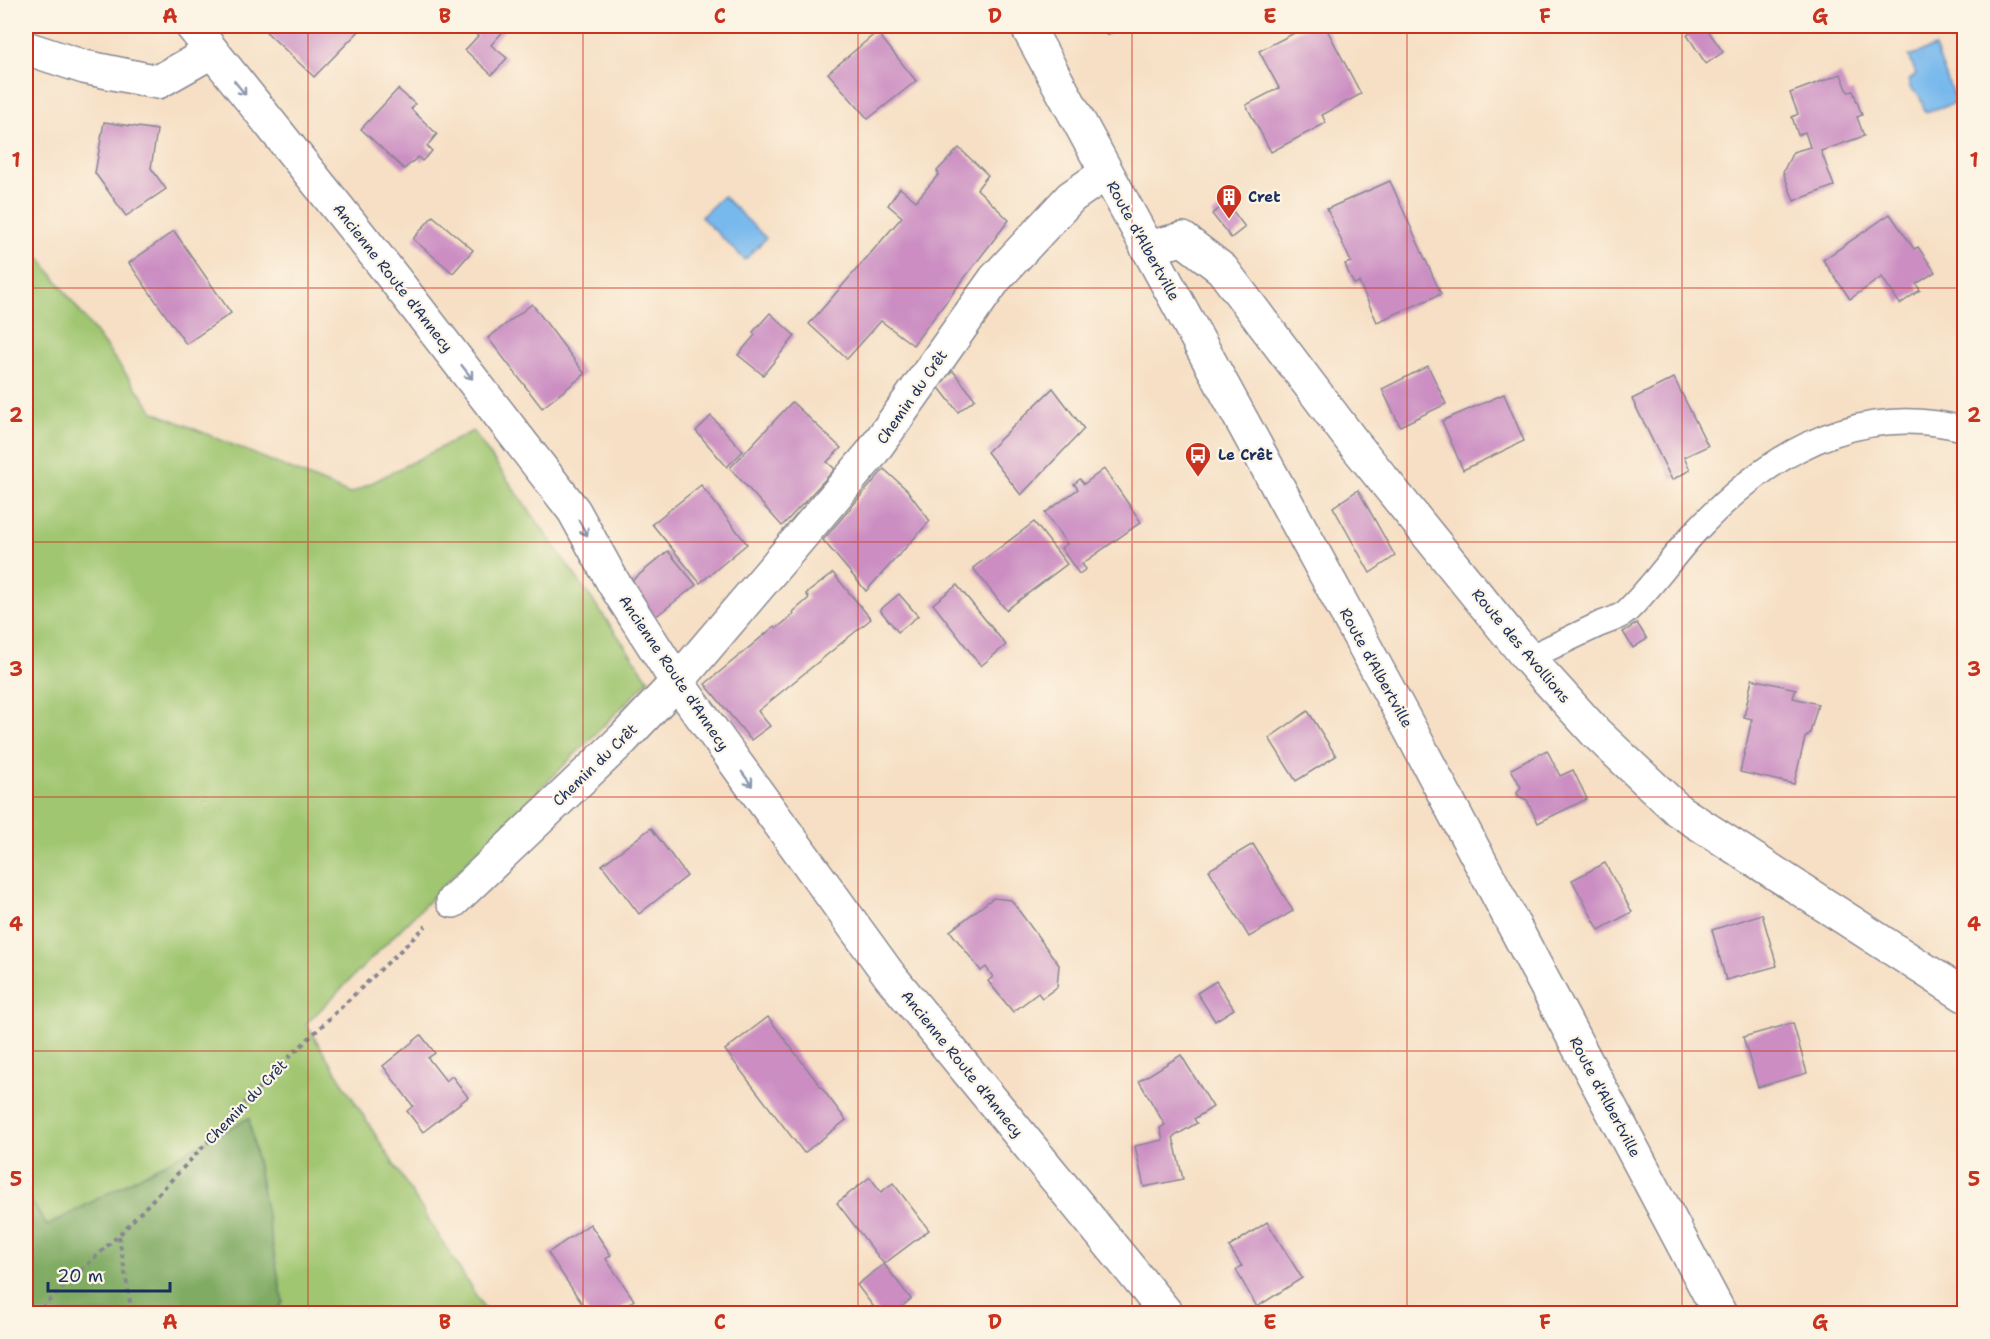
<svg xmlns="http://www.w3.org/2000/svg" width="1990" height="1339" font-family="'Shantell Sans',sans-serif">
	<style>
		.green { fill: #a0c671; stroke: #5e7a68; stroke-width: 1.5 }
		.forest { fill: #80ab63; stroke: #4e6d60; stroke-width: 1.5 }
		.water { fill: #78b9ed; stroke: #4a74a6; stroke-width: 1.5 }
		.building { fill: #cb8dc2 }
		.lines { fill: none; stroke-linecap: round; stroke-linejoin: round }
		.lane-casing { stroke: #888791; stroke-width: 27 }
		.street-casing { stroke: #888791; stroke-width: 36 }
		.primary-casing { stroke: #888791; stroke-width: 36 }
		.path { stroke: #888791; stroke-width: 4; stroke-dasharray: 4.5 4.5; stroke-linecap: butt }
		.lane { stroke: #fff; stroke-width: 24 }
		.street { stroke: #fff; stroke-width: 33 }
		.primary { stroke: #fff; stroke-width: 33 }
		.oneway { stroke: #8d97ae }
		.grid { fill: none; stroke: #c8321e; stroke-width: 1.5; stroke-opacity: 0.55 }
		.labels { text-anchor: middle; stroke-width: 4.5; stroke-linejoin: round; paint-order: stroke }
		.poi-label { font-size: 15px; font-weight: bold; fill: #1b2f5e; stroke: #fcf5e5; text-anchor: start }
		.street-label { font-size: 15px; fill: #1b2f5e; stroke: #fcf5e5 }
		.neatline { fill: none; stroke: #c8321e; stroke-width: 2 }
		.grid-label { font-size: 20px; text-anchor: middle; font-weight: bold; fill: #c8321e }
	</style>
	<rect width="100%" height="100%" fill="#fcf5e5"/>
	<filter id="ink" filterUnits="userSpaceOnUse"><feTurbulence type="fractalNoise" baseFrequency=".0167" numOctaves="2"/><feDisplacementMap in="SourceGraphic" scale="12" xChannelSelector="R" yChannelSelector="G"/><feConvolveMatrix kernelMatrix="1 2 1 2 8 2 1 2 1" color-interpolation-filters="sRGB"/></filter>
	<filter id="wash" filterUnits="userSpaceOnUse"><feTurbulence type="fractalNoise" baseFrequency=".008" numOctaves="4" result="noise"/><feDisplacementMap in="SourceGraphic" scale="24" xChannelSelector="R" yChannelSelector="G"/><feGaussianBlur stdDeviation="1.35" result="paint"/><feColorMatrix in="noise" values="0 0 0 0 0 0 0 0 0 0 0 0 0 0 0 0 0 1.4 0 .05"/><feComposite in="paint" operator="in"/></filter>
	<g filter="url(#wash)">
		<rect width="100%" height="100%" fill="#f6dfc4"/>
		<polygon class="green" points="26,239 154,412 350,494 473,431 649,680 306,1024 487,1313 275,1313 283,1302 249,1118 47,1226 26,1193"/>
		<polygon class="forest" points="249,1118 283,1302 275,1313 26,1313 26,1193 47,1226"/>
		<g class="water">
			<polygon points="1935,47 1956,103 1925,112 1919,95 1910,88 1909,81 1916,74 1909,56"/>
			<polygon points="723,196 766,238 745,260 701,217"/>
		</g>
		<g id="blocks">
			<g class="building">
				<polygon points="260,26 357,26 361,29 314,77"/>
				<polygon points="466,26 508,26 491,45 507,58 492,75 465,50 478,36"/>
				<polygon points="1095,26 1116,26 1108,35"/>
				<polygon points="1308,26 1325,26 1361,94 1322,115 1326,123 1271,152 1246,105 1279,88 1259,51"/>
				<polygon points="1701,26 1705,26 1723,52 1706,64 1687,35"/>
				<polygon points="877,32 916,81 868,119 828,73"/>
				<polygon points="1841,74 1848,92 1853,91 1862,115 1857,117 1864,136 1821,151 1834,186 1794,201 1783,172 1793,152 1810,147 1805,132 1798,135 1792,117 1798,114 1790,93"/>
				<polygon points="398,89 415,104 411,109 437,134 427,146 432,151 422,161 418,157 404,169 361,129"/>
				<polygon points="104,122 157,130 151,168 166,189 126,216 95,173"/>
				<polygon points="959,148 988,175 977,189 1009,220 913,345 881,321 847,359 809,324 902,217 888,205 900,188 916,201 939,174 937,171"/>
				<polygon points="1390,181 1441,294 1377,322 1359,282 1354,284 1349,274 1345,264 1351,262 1327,209"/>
				<polygon points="1227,203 1245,227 1231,238 1212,214"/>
				<polygon points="1890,214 1914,249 1918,247 1935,272 1916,284 1920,290 1900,304 1882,277 1850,299 1823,260"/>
				<polygon points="433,216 473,250 453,273 413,239"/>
				<polygon points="174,231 231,313 186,344 129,263"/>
				<polygon points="532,304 585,374 542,408 488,338"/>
				<polygon points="770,313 795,336 763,375 738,355 755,335 753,332"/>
				<polygon points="1428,366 1446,404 1400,426 1382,389"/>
				<polygon points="953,371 975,399 958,412 937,385"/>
				<polygon points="1674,378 1708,446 1684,457 1690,470 1672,480 1632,399"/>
				<polygon points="1053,388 1084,429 1021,495 987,452"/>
				<polygon points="1504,394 1524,441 1463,470 1442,421"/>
				<polygon points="792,402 841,448 827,462 835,469 782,526 730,468"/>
				<polygon points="711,416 743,451 727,467 696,431"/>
				<polygon points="884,469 907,490 930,521 866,591 823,540"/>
				<polygon points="1104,469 1141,522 1082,564 1086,569 1079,574 1061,548 1067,544 1045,513 1078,489 1074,484 1080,479 1084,484"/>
				<polygon points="701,485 747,544 700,583 652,524"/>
				<polygon points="1358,490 1395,556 1370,573 1333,507"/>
				<polygon points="1034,522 1067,564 1006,610 973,568"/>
				<polygon points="668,551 696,585 650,621 628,584"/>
				<polygon points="833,573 871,619 758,711 770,726 751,740 705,684 775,626 777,628 794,614 793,612 809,598 806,594"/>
				<polygon points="957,585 1006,645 981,666 933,604"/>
				<polygon points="899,594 918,616 898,632 880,610"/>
				<polygon points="1637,623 1647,639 1633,648 1623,632"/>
				<polygon points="1752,679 1796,689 1793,698 1818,704 1810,733 1805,738 1794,784 1740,772 1752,719 1744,717"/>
				<polygon points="1308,711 1336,756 1296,781 1269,738"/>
				<polygon points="1547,750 1560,776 1573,770 1587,799 1538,823 1527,800 1518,796 1517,792 1521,787 1511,769"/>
				<polygon points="651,828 687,876 639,914 602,865"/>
				<polygon points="1253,844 1293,911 1249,937 1209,870"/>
				<polygon points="1605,863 1632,912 1599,930 1572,880"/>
				<polygon points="993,898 1011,900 1059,965 1057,987 1042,998 1038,993 1013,1012 988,981 993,977 986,967 981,971 950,931"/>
				<polygon points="1762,914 1777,966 1726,980 1712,930"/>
				<polygon points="1216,981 1234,1009 1215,1021 1197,993"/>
				<polygon points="768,1017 846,1120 804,1153 725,1050"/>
				<polygon points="1793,1023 1807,1073 1758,1087 1743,1037"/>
				<polygon points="421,1035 435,1053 428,1058 446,1081 452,1076 468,1097 423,1132 407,1111 413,1106 383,1066"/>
				<polygon points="1181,1055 1213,1107 1194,1119 1197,1123 1173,1137 1183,1179 1144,1187 1135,1146 1163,1140 1160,1128 1165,1125 1139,1081"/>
				<polygon points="870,1177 881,1192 893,1183 929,1230 884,1264 911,1299 893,1314 879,1314 857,1285 884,1264 837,1203"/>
				<polygon points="1267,1222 1302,1278 1257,1307 1236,1270 1242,1266 1229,1247"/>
				<polygon points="590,1224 611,1255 606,1259 634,1300 613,1314 589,1314 548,1253"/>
			</g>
		</g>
	</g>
	<g filter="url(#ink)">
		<use href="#blocks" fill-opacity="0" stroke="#888791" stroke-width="1.5"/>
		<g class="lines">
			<g class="lane-casing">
				<path id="lane" d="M1528,658C1552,647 1575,636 1598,625C1607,621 1620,618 1627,611C1652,587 1672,557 1695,532C1767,454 1857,401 1964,429"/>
			</g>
			<g class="street-casing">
				<g id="street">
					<polyline points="192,26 382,263 574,511 613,582 677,682 890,976 1167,1314"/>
					<polyline points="26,48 84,67 158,82 211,52"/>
					<polyline points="1147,248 1183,239 1222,269 1352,441 1528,658 1596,733 1679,811 1964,995"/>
					<polyline points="453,901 623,739 677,682 871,454 995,279 1071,197 1106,173"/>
				</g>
			</g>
			<g class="primary-casing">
				<polyline id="primary" points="1027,26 1413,735 1720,1314"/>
			</g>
			<g class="path">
				<polyline points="119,1236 132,1314"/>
				<polyline points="35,1314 119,1235 282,1064 426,926"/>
			</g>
			<use href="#lane" class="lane"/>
			<use href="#street" class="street"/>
			<use href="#primary" class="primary"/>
		</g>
		<defs><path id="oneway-shaft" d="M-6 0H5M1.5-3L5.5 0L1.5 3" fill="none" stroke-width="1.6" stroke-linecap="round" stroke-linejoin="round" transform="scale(1.5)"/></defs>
		<g class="oneway">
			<use href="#oneway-shaft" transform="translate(240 88) rotate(51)"/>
			<use href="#oneway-shaft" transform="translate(467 372) rotate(52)"/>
			<use href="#oneway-shaft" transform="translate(583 528) rotate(61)"/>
			<use href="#oneway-shaft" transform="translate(747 779) rotate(54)"/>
		</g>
	</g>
	<path class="grid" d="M308,26V1314M583,26V1314M858,26V1314M1132,26V1314M1407,26V1314M1682,26V1314M26,288H1964M26,542H1964M26,797H1964M26,1051H1964"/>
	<defs>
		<g id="building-pin" transform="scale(1.35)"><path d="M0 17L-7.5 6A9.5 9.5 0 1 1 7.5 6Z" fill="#c8321e" stroke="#fcf5e5"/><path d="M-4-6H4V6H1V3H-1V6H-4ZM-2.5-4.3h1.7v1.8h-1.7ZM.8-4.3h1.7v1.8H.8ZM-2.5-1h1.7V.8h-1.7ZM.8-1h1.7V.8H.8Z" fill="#fff"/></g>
		<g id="bus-pin" transform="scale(1.35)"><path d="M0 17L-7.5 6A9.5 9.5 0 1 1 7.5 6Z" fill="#c8321e" stroke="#fcf5e5"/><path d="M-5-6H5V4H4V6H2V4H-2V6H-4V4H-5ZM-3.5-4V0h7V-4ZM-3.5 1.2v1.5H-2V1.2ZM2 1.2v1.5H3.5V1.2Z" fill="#fff"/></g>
	</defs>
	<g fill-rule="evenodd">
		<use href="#building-pin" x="1229" y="197"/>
		<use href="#bus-pin" x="1198" y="455"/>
	</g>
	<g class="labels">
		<g class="poi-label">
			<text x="1248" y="202">Cret</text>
			<text x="1218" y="460">Le Crêt</text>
		</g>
		<g class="street-label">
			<text transform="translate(1143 241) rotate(61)" y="5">Route d'Albertville</text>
			<text transform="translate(393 278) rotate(52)" y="5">Ancienne Route d'Annecy</text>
			<text transform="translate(912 397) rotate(-55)" y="5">Chemin du Crêt</text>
			<text transform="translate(1521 646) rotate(50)" y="5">Route des Avollions</text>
			<text transform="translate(1376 668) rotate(61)" y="5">Route d'Albertville</text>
			<text transform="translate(674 673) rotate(56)" y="5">Ancienne Route d'Annecy</text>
			<text transform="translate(595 765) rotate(-44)" y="5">Chemin du Crêt</text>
			<text transform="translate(962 1064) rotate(51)" y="5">Ancienne Route d'Annecy</text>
			<text transform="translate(1605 1097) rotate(62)" y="5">Route d'Albertville</text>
			<text transform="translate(246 1102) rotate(-46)" y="5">Chemin du Crêt</text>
		</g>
	</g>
	<rect width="1990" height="1339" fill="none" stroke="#fcf5e5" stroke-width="66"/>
	<path d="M48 1282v9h122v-9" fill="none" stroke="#1b2f5e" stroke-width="3"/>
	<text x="57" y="1282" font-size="18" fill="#1b2f5e" stroke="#fcf5e5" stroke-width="4.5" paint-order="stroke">20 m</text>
	<rect x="33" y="33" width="1924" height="1273" class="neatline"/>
	<g class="grid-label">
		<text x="170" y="23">A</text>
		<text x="445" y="23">B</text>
		<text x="720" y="23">C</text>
		<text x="995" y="23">D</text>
		<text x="1270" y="23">E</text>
		<text x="1545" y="23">F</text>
		<text x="1820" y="23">G</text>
		<text x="16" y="167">1</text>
		<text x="1974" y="167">1</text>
		<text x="16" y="422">2</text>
		<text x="1974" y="422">2</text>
		<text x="16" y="676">3</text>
		<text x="1974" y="676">3</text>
		<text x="16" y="931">4</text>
		<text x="1974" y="931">4</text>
		<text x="16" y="1186">5</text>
		<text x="1974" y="1186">5</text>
		<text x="170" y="1329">A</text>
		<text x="445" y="1329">B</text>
		<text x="720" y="1329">C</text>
		<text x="995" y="1329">D</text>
		<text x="1270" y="1329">E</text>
		<text x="1545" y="1329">F</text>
		<text x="1820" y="1329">G</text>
	</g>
</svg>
